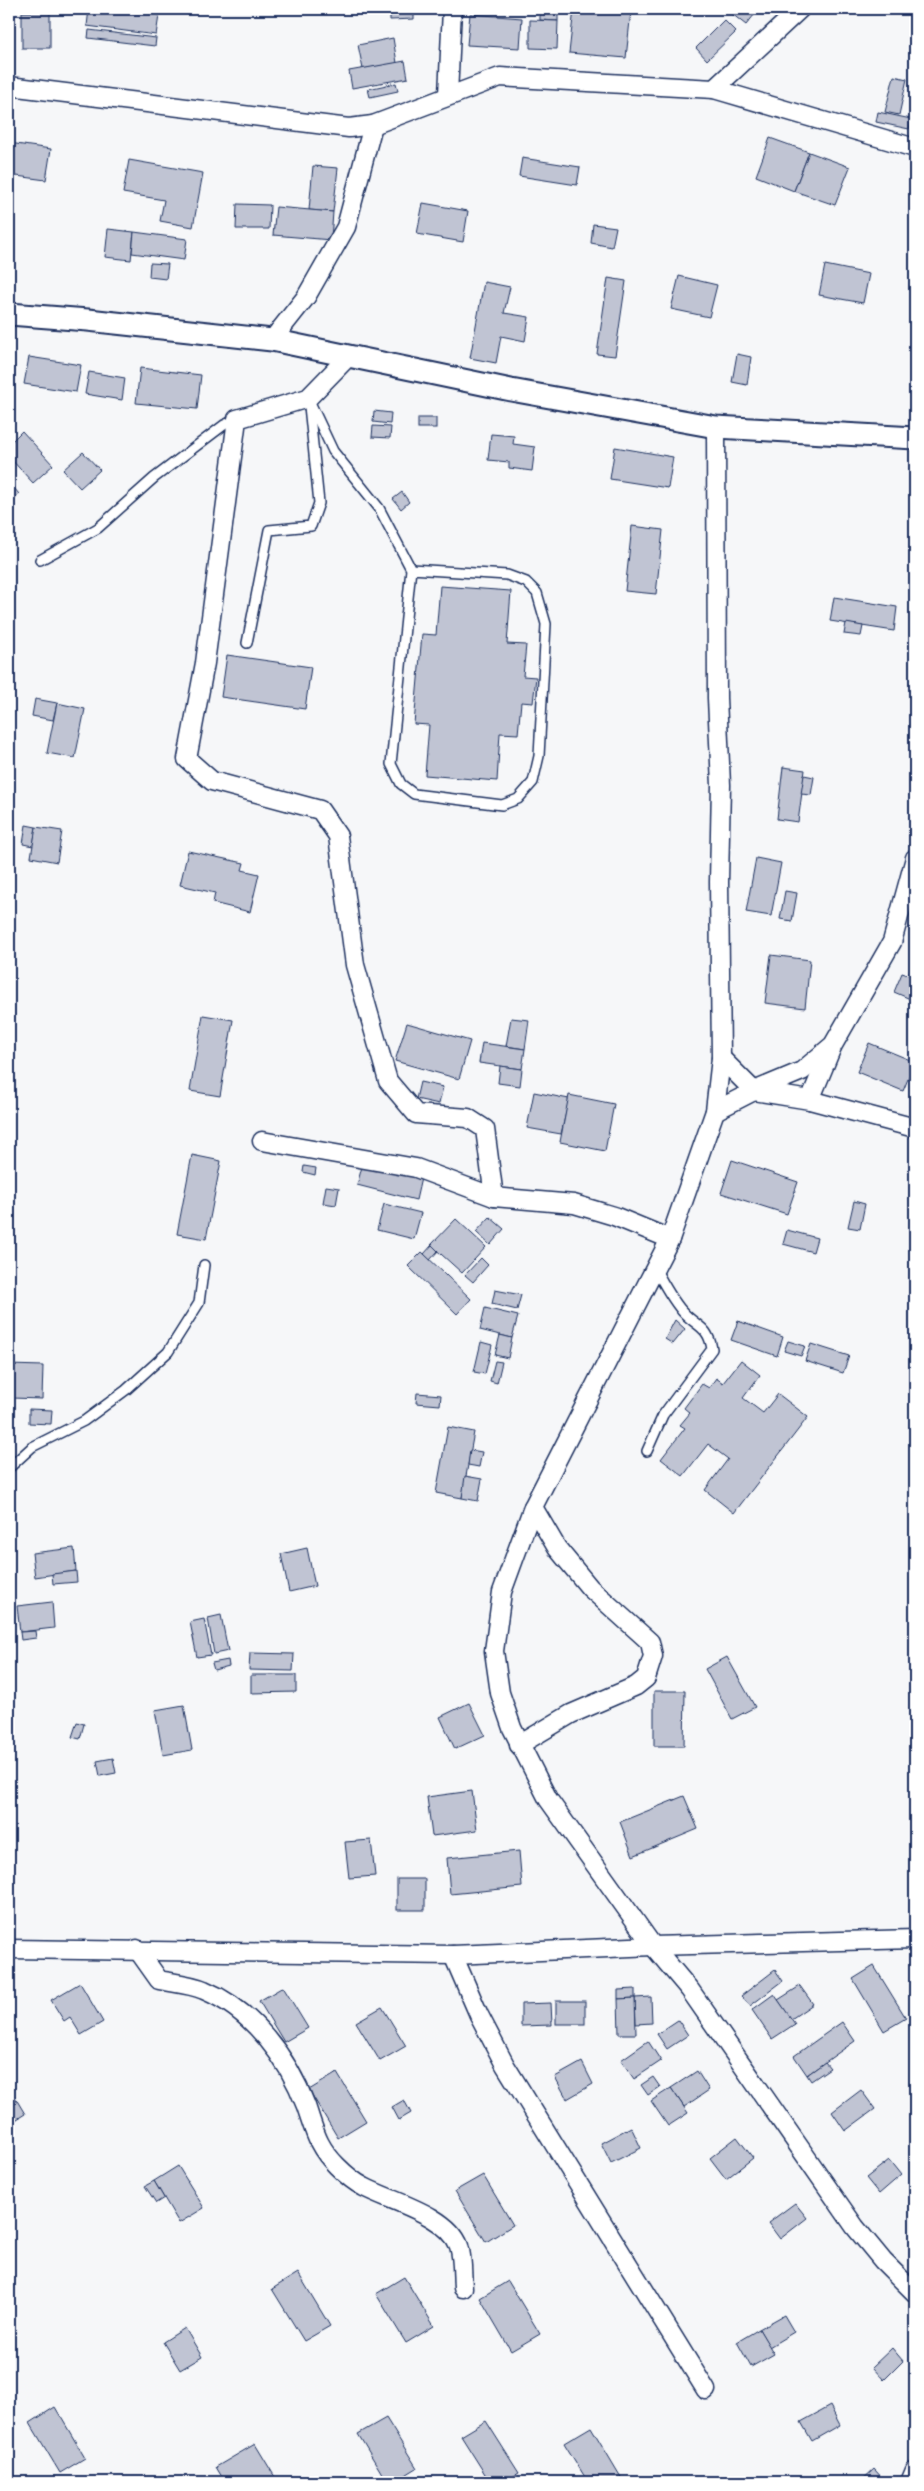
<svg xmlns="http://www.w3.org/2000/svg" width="924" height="2491" font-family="'Gochi Hand',sans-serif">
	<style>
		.building { fill: #c0c4d3; stroke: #1b2f5e }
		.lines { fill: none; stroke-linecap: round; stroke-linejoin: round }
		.service-casing { stroke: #1b2f5e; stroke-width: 12 }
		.minor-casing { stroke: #1b2f5e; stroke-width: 21 }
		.tertiary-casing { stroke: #1b2f5e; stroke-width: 25 }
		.service { stroke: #fff; stroke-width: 9 }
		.minor { stroke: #fff; stroke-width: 18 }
		.tertiary { stroke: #fff; stroke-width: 21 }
	</style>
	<rect width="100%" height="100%" fill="#f6f7f9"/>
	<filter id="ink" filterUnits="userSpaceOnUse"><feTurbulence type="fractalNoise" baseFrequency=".02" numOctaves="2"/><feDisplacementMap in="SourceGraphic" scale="10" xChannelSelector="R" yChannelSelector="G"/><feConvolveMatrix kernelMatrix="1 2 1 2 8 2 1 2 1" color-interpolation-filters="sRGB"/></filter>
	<g filter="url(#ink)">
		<g class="building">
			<polygon points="89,9 160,9 156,35 87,26"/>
			<polygon points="390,9 414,9 414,19 390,20"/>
			<polygon points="540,9 558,9 558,21 540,20"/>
			<polygon points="574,9 631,11 626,58 569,53"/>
			<polygon points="729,9 759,9 746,25 727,10"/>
			<polygon points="766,9 777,9 772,16 764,11"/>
			<rect x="22" y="12" width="28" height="36"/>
			<polygon points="470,14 522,18 520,48 467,45"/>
			<polygon points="530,20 558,21 557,49 530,48"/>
			<polygon points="724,20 736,32 707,60 696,48"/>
			<polygon points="89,30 156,38 155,46 88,38"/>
			<polygon points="393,38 397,63 363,69 358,45"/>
			<polygon points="405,61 408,78 352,88 349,71"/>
			<polygon points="894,76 907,79 899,115 885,112"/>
			<polygon points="396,83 398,91 370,97 368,89"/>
			<polygon points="878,112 911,119 909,129 876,122"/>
			<polygon points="770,138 809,152 794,191 756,176"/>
			<polygon points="9,143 51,149 46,180 9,175"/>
			<polygon points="809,152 850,167 835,205 794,191"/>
			<polygon points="522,158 580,167 577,185 519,176"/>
			<polygon points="129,160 203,173 193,227 160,221 164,200 123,193"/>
			<polygon points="313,166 338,168 333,212 309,210"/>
			<polygon points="423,203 468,211 463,242 417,234"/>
			<polygon points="237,204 270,205 269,229 236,229"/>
			<polygon points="276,207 333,212 331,240 273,235"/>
			<polygon points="593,224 616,227 612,247 591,243"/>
			<polygon points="108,229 134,232 131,260 105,257"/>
			<polygon points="134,232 187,239 184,260 132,253"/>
			<polygon points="150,263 168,264 166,279 149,277"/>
			<polygon points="825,265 869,274 863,303 819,295"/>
			<polygon points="679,276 717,285 709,317 671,309"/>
			<polygon points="608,278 626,281 615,356 597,354"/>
			<polygon points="484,282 510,287 504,313 529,317 525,341 501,336 496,363 470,358"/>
			<polygon points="737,354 751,357 747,385 732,382"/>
			<polygon points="29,357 81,365 76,392 24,384"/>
			<polygon points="140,368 201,375 197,409 136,403"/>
			<polygon points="89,372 125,378 122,400 85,394"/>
			<polygon points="374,411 391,413 390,424 373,422"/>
			<rect x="418" y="418" width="18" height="10"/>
			<polygon points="373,426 391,427 390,438 372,437"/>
			<polygon points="22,431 53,465 33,483 9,457 9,444"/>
			<polygon points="491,434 514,436 513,444 535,447 532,471 509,468 509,462 488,460"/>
			<polygon points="615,447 673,457 668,488 610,479"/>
			<polygon points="83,452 100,470 80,488 63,470"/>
			<polygon points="9,482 19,494 9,503"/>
			<polygon points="402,492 409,502 401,509 393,499"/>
			<polygon points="632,526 663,530 656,594 625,591"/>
			<polygon points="440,586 511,591 507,644 526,645 523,676 536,677 533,703 521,702 518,734 500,733 497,781 425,775 429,725 414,724 422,634 436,635"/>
			<polygon points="834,597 897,607 894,631 830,621"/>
			<polygon points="846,623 863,626 861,636 844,634"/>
			<polygon points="227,655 311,667 305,709 221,697"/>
			<polygon points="35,699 57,703 53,720 32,716"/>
			<polygon points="57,703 85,709 75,758 47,753"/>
			<polygon points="783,767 805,770 798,822 777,819"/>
			<polygon points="804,775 814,777 811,795 801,794"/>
			<polygon points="26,825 36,827 33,846 23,844"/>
			<polygon points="36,827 62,831 57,862 31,857"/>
			<polygon points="188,851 244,863 242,870 259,874 250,912 213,903 215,893 180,885"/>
			<polygon points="756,858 781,863 771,916 746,912"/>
			<polygon points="785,891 797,893 792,921 780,919"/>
			<polygon points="771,955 810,960 805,1008 765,1003"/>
			<polygon points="915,958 915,1001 894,992 902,973 908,975"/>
			<polygon points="203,1015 233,1020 220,1096 190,1091"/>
			<polygon points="511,1018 529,1020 525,1049 506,1046"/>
			<polygon points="407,1023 470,1041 459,1079 395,1061"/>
			<polygon points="482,1043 525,1049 522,1069 479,1063"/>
			<polygon points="869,1043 915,1062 903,1091 857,1072"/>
			<polygon points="500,1066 522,1069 520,1086 498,1083"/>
			<polygon points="420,1082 443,1087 439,1104 416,1099"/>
			<polygon points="534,1092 569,1099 561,1134 527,1128"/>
			<polygon points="569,1095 614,1104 605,1151 560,1142"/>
			<polygon points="192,1155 221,1161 206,1239 177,1234"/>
			<polygon points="732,1160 798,1182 787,1214 721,1193"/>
			<polygon points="363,1163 421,1178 416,1200 357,1185"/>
			<polygon points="304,1166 316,1168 315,1175 303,1172"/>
			<polygon points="326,1186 339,1188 336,1205 323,1203"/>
			<polygon points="854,1201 865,1204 860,1229 848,1227"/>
			<polygon points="384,1204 421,1213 414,1239 377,1230"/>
			<polygon points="490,1217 504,1229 490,1245 476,1232"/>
			<polygon points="456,1219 486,1247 462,1273 431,1245"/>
			<polygon points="787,1230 817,1238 813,1252 783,1244"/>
			<polygon points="432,1245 438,1251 430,1260 424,1254"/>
			<polygon points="422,1252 471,1299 457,1314 408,1266"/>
			<polygon points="481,1258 488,1265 473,1282 465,1275"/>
			<polygon points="495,1290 521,1295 517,1310 492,1304"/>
			<polygon points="485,1308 518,1316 512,1338 480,1330"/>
			<polygon points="675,1320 685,1329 673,1344 665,1339"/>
			<polygon points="738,1321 783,1337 777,1356 731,1340"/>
			<polygon points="500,1335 512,1338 508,1358 495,1355"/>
			<polygon points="788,1341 805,1346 801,1356 784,1351"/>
			<polygon points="481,1342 492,1345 485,1374 474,1372"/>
			<polygon points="811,1344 849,1356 843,1373 805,1361"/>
			<polygon points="741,1360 760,1375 743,1398 763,1413 778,1394 808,1417 734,1513 705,1490 728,1459 708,1444 683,1476 661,1459 685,1428 680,1425 690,1413 684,1408 702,1384 709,1388 716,1378 723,1383"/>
			<polygon points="495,1361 502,1362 497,1383 490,1381"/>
			<polygon points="9,1365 43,1366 42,1399 12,1398 12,1414 9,1414"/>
			<polygon points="417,1393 441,1395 440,1405 416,1403"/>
			<polygon points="29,1409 52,1410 51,1424 29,1423"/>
			<polygon points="448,1427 474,1432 462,1498 436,1493"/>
			<polygon points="470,1450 482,1452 479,1467 468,1465"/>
			<polygon points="465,1476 482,1479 478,1501 462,1498"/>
			<polygon points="74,1548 76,1571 35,1577 32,1553"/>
			<polygon points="307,1548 315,1586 289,1592 281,1554"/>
			<polygon points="76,1571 77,1582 53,1584 52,1574"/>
			<polygon points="52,1602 54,1628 20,1632 17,1606"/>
			<polygon points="221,1615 228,1651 214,1654 208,1618"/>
			<polygon points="204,1619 211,1655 197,1657 190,1622"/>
			<polygon points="35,1631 36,1638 21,1640 20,1632"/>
			<polygon points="250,1653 294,1654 293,1671 249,1670"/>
			<polygon points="727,1657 755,1707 732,1719 705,1669"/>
			<polygon points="228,1660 229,1666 214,1670 212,1663"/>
			<polygon points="251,1675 296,1675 296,1692 251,1693"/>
			<polygon points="654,1691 685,1691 684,1746 654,1746"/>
			<polygon points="469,1703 485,1735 455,1749 440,1717"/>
			<polygon points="184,1705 192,1750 163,1755 155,1710"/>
			<polygon points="77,1722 84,1724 80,1739 72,1737"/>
			<polygon points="113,1758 116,1773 100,1776 97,1761"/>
			<polygon points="472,1791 477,1830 432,1836 427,1797"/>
			<polygon points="684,1796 698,1829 633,1856 620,1822"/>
			<polygon points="371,1840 375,1876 349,1878 345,1842"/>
			<polygon points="519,1851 522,1887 450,1894 447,1858"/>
			<rect x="397" y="1879" width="28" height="31"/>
			<polygon points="874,1966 906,2018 884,2031 853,1979"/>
			<polygon points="775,1970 783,1981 750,2006 741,1996"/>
			<polygon points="80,1983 103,2022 81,2035 70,2017 64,2021 51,2000"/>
			<polygon points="800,1986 813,2004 791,2019 778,2000"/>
			<polygon points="283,1987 308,2028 284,2042 259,2001"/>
			<polygon points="635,1989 635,1998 618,1999 618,1990"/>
			<polygon points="774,1994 795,2024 772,2039 752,2010"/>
			<polygon points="651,1997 652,2023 636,2024 635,1998"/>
			<polygon points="635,1998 636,2034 619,2034 618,1999"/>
			<rect x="556" y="2001" width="29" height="23"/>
			<polygon points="551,2003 552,2025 521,2026 521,2004"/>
			<polygon points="382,2007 406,2046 380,2061 356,2022"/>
			<polygon points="678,2020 688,2035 667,2049 657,2034"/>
			<polygon points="842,2022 855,2041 807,2075 794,2056"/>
			<polygon points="648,2041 661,2061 634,2079 621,2060"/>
			<polygon points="582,2062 593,2084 567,2099 555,2077"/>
			<polygon points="825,2062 830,2068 811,2081 807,2075"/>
			<polygon points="697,2071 709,2090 684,2107 671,2088"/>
			<polygon points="337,2073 366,2121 338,2138 309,2090"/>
			<polygon points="653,2077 660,2087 648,2095 641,2085"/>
			<polygon points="9,2087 25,2114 9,2124"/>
			<polygon points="671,2088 688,2113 668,2126 651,2101"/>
			<polygon points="861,2090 875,2109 845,2131 832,2112"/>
			<polygon points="404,2100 411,2113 399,2120 392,2107"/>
			<polygon points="631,2127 641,2148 611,2163 601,2143"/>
			<polygon points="737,2137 753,2158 726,2179 710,2158"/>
			<polygon points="889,2160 901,2175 879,2194 866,2178"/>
			<polygon points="178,2166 204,2208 179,2223 154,2181"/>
			<polygon points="483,2175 513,2225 486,2242 455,2191"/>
			<polygon points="154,2181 164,2198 156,2203 145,2186"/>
			<polygon points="795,2203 807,2218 780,2239 768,2223"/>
			<polygon points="298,2273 330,2326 304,2341 272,2289"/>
			<polygon points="404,2277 434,2326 406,2343 376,2294"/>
			<polygon points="508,2281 540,2334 511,2351 480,2298"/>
			<polygon points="784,2315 794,2332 769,2347 759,2329"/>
			<polygon points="185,2328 202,2357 180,2370 163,2342"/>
			<polygon points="759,2329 774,2354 751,2367 737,2342"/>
			<polygon points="892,2348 903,2361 884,2380 872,2367"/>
			<polygon points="830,2406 840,2425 812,2441 801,2422"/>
			<polygon points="55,2407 85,2458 60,2473 30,2423"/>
			<polygon points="386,2418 417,2468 394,2482 387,2482 358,2434"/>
			<polygon points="486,2421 519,2473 504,2482 490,2482 461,2436"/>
			<polygon points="591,2427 622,2479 616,2482 588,2482 564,2443"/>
			<polygon points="255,2444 278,2482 225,2482 216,2467"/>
			<polygon points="874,2469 886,2482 860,2482"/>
		</g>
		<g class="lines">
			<g class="service-casing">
				<g id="service">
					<polyline points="308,398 333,451 379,508 411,569 391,764 401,784 414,794 502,805 518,799 533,782 539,756 546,624 537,593 526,582 507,575 411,569"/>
					<polyline points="40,560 98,528 154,478 224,425 237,419"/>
					<polyline points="247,643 269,530 311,526 319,503 309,406"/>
					<path d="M647,1451L663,1415L712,1349C708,1325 696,1327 682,1311C671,1298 663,1283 655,1268"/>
					<polyline points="9,1468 32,1447 84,1421 126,1390 168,1352 199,1303 204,1265"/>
				</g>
			</g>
			<g class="minor-casing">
				<g id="minor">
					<polyline points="9,86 349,128 373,125 500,77 714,89 915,148"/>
					<polyline points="714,89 800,9"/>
					<polyline points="448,95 452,9"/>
					<polyline points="272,340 306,297 346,227 373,125"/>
					<polyline points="349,356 308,398 237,419 205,663 187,759 212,781 320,810 338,836 355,965 388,1081 416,1114 468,1118 485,1129 494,1197"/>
					<polyline points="716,427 717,698 721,785 719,882 721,1058 715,1111 670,1239 533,1507 502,1592 494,1651 500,1693 512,1728 548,1799 653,1946 690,1990 855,2227 883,2261 915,2293"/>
					<polyline points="721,1058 754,1091 810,1100 915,1128"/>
					<polyline points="810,1100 832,1047"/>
					<polyline points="715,1111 754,1091 802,1071 833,1045 892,942 915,858"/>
					<polyline points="262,1141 416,1168 494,1197 574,1204 614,1216 670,1239"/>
					<polyline points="519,1745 571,1714 636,1686 646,1678 653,1656 650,1642 590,1588 557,1548 533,1507"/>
					<polyline points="9,1949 453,1955 653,1946 915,1939"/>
					<path d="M137,1949L159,1980C174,1983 191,1984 204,1990C252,2010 288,2058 306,2106C315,2132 317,2146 337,2166C345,2174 354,2182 364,2187C390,2201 448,2215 459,2246C463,2259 462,2274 463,2288"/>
					<polyline points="453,1955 479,2015 505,2065 706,2390"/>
					<polyline points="910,2482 915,2470"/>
				</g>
			</g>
			<g class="tertiary-casing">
				<polyline id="tertiary" points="9,314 88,320 272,340 511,390 716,427 915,438"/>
			</g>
			<use href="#service" class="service"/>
			<use href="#minor" class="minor"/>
			<use href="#tertiary" class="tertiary"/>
		</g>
	</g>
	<rect width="924" height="2491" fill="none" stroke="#fff" stroke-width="30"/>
	<rect x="15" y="15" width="894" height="2461" fill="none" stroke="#1b2f5e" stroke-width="2" filter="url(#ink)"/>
</svg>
